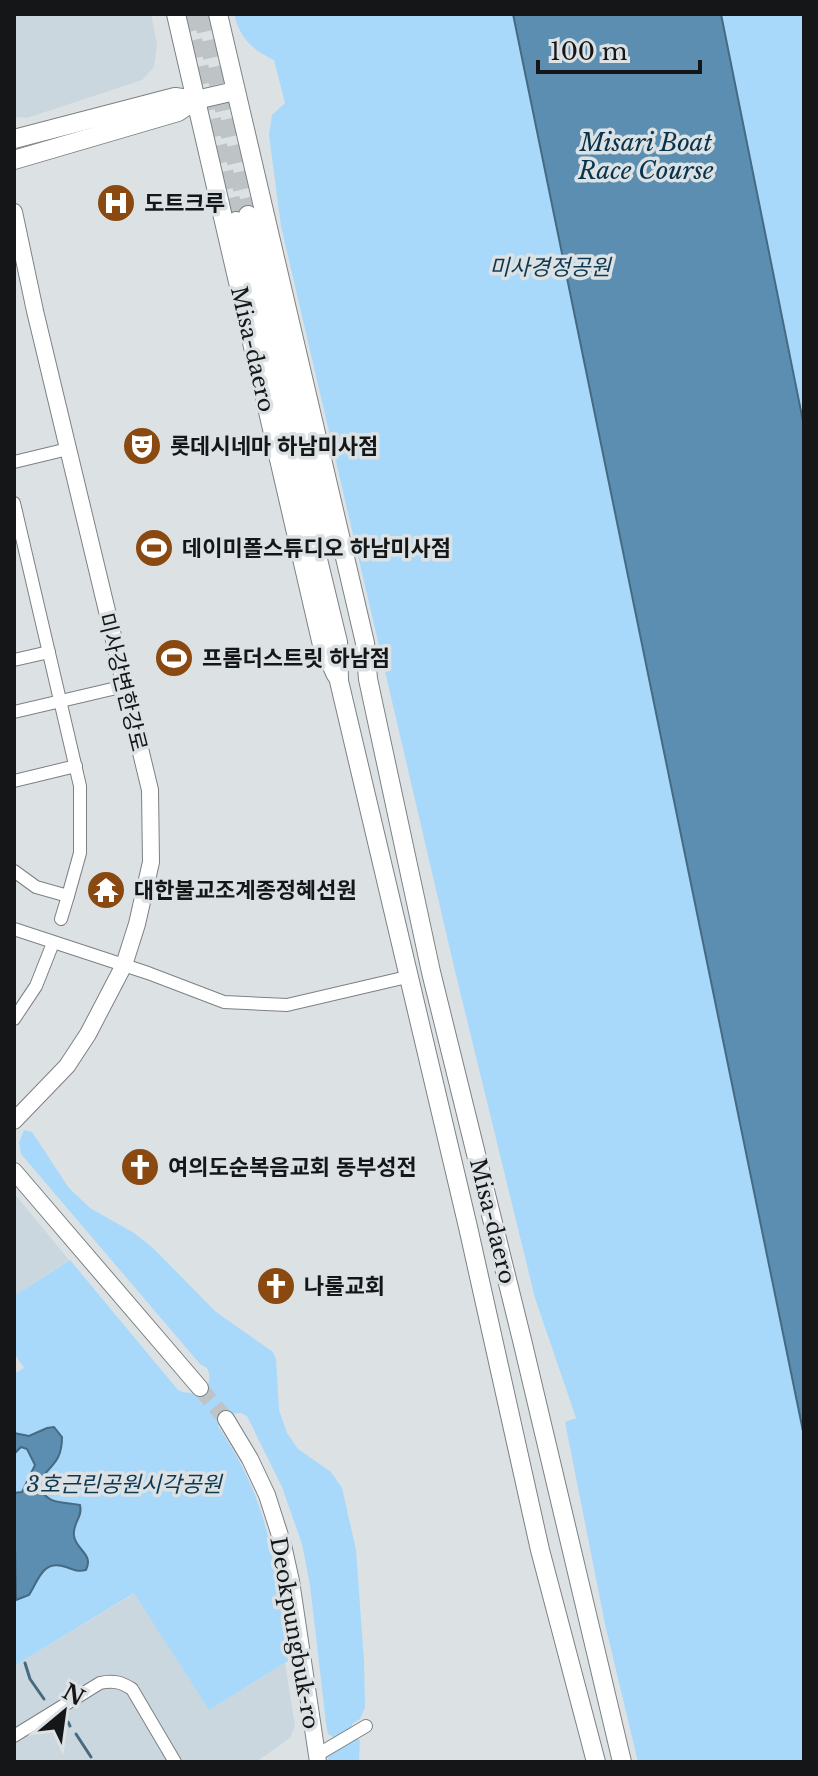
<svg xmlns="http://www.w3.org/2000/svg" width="818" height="1776" font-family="'Libre Baskerville','Noto Sans KR',serif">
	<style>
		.built { fill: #cbd7df }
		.green { fill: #a8d9fb }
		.water { fill: #5b8eb0; stroke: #466a82; stroke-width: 2 }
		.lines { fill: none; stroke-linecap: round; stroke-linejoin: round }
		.stream { stroke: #466a82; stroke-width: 3 }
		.secondary-tunnel { stroke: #bec3c5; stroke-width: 16; stroke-dasharray: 16 8; stroke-linecap: butt }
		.primary-tunnel { stroke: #bec3c5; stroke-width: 18; stroke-dasharray: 18 9; stroke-linecap: butt }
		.street-casing { stroke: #7d8184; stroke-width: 14 }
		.secondary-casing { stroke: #7d8184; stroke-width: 18 }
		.primary-casing { stroke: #7d8184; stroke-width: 20 }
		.street { stroke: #fff; stroke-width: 12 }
		.secondary { stroke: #fff; stroke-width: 16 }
		.primary { stroke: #fff; stroke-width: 18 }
		.labels { text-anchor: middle; stroke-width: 7; stroke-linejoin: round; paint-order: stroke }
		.poi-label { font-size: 22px; font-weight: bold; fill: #141617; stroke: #dce1e4; text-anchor: start }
		.park-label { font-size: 22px; font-style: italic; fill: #0d3851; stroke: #dce1e4 }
		.street-label { font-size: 22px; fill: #141617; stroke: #dce1e4 }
		.water-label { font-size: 24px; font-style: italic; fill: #07334c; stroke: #dce1e4 }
	</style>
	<rect width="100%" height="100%" fill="#dce1e4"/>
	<g class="built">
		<polygon points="14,14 151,14 157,45 154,67 142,80 27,118 15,117"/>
		<polygon points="14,1193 69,1260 14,1296"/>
		<polygon points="135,1593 209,1710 285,1663 295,1726 290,1738 256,1762 14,1762 14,1666"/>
	</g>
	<g class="green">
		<path d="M234,14H804V1762H638L605,1624L565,1422L576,1418L535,1298L455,971L281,226L269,135L272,115L285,103L274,60C252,50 240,38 234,14Z"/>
		<path d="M24,1130L32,1132L69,1188L90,1208L134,1233L153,1248L216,1312L273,1352L276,1359L279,1410L287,1433L298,1449L331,1472L342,1488L356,1550L364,1661L365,1707L360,1719L352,1724V1736L360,1740L359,1762H328L327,1756L334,1746L335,1738L328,1734L326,1723L310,1585L302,1544L282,1487L247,1416L241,1413L226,1414L218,1426C272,1505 276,1570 288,1661L209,1710L134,1593L14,1666V1374L24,1368L14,1353V1296L70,1260L178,1390C195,1398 217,1389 207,1368L200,1364L21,1154L19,1143Z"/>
	</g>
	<g class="water">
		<polygon points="513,14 721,14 804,426 804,1436"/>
		<path d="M54,1427L62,1437C62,1465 48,1465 38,1484C47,1506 61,1501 80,1505C83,1518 72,1523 74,1536C76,1550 94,1554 86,1570C78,1572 74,1570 66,1567C43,1559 39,1579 29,1595L16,1600L14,1493L22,1492L35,1465L27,1449L21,1447L14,1454V1433L29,1436L47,1428Z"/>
	</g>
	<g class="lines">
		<g class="stream">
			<polyline points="25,1663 30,1679 44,1699"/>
			<polyline points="68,1722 70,1726"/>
			<polyline points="76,1734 91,1757"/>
		</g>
		<polyline class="secondary-tunnel" points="200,1388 226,1419"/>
		<g class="primary-tunnel">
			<polyline points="187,14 236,221"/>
			<polyline points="202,14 248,215"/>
		</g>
		<g class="street-casing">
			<g id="street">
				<polyline points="14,462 68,449"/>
				<polyline points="14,503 80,786 80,853 68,896 36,887 14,871"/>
				<polyline points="14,660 49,652"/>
				<polyline points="14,712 125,686"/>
				<polyline points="14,781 76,766"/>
				<polyline points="61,919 68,896"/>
				<polyline points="14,929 148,973 224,1002 287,1005 407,977"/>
				<polyline points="14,1019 36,986 53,943"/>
				<path d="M14,1736L100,1683C113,1680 121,1682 132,1689L175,1762"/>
				<polyline points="317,1755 366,1726"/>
			</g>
		</g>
		<g class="secondary-casing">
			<g id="secondary">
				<polyline points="14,212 35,311 150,790 151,862 137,924 124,965 88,1034 67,1066 14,1121"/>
				<polyline points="14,1171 200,1388"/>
				<polyline points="226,1419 250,1459 267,1495 283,1545 291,1581 318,1762"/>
			</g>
		</g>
		<g class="primary-casing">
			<g id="primary">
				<polyline points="176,14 322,645 336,675"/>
				<polyline points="218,14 365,643 368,679 431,972 522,1340 622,1762"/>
				<polyline points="14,139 175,97 196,100 235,91"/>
				<polyline points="14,160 178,112 196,100"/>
				<polyline points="248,215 328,543"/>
				<polyline points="236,221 338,642 339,681 468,1227 540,1550 596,1762"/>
			</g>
		</g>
		<use href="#street" class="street"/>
		<use href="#secondary" class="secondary"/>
		<use href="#primary" class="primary"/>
	</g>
	<defs>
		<g id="hospital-disc" transform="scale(2)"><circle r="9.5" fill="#894911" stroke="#dce1e4"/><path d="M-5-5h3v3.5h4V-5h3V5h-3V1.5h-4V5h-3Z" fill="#fff"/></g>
		<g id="theatre-disc" transform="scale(2)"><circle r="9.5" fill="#894911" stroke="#dce1e4"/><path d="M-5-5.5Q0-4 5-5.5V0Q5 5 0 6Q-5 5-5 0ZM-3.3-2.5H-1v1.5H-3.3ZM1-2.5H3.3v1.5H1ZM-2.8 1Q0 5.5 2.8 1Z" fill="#fff"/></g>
		<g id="stadium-disc" transform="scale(2)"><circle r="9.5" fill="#894911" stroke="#dce1e4"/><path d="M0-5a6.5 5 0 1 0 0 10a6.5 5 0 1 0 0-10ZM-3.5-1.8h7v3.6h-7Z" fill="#fff"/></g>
		<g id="temple-disc" transform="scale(2)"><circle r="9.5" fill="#894911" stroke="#dce1e4"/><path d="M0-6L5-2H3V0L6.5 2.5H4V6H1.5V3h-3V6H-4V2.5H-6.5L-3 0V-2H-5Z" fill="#fff"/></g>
		<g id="church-disc" transform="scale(2)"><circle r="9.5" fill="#894911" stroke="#dce1e4"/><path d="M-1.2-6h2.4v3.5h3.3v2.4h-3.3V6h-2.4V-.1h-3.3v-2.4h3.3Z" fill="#fff"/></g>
	</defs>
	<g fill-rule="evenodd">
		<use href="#hospital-disc" x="116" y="203"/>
		<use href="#theatre-disc" x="142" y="446"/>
		<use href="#stadium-disc" x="154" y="548"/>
		<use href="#stadium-disc" x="174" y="658"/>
		<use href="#temple-disc" x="106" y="890"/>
		<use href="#church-disc" x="140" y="1167"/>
		<use href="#church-disc" x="276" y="1286"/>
	</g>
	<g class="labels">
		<g class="poi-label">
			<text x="144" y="211">도트크루</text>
			<text x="170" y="454">롯데시네마 하남미사점</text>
			<text x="182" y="556">데이미폴스튜디오 하남미사점</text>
			<text x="202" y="666">프롬더스트릿 하남점</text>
			<text x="134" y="898">대한불교조계종정혜선원</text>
			<text x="168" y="1175">여의도순복음교회 동부성전</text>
			<text x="304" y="1294">나룰교회</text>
		</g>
		<g class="park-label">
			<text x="550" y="275">미사경정공원</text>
			<text x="124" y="1492">3호근린공원시각공원</text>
		</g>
		<g class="street-label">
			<text transform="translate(253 349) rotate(77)" y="8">Misa-daero</text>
			<text transform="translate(123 682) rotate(76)" y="8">미사강변한강로</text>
			<text transform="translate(493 1221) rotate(76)" y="8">Misa-daero</text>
			<text transform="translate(295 1633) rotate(80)" y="8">Deokpungbuk-ro</text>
		</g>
		<g class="water-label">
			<text x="646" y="151">Misari Boat<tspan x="646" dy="28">Race Course</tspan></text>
		</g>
	</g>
	<rect width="818" height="1776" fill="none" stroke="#141617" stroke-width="32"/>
	<g transform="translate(64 1712) rotate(29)" stroke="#dce1e4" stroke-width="6" paint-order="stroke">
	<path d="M0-6L14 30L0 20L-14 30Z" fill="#141617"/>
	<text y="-12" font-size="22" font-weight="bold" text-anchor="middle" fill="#141617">N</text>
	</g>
	<path d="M538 60v12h162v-12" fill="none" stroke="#141617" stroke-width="4"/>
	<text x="550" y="60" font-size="24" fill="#141617" stroke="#dce1e4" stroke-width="6" paint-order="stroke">100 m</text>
</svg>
